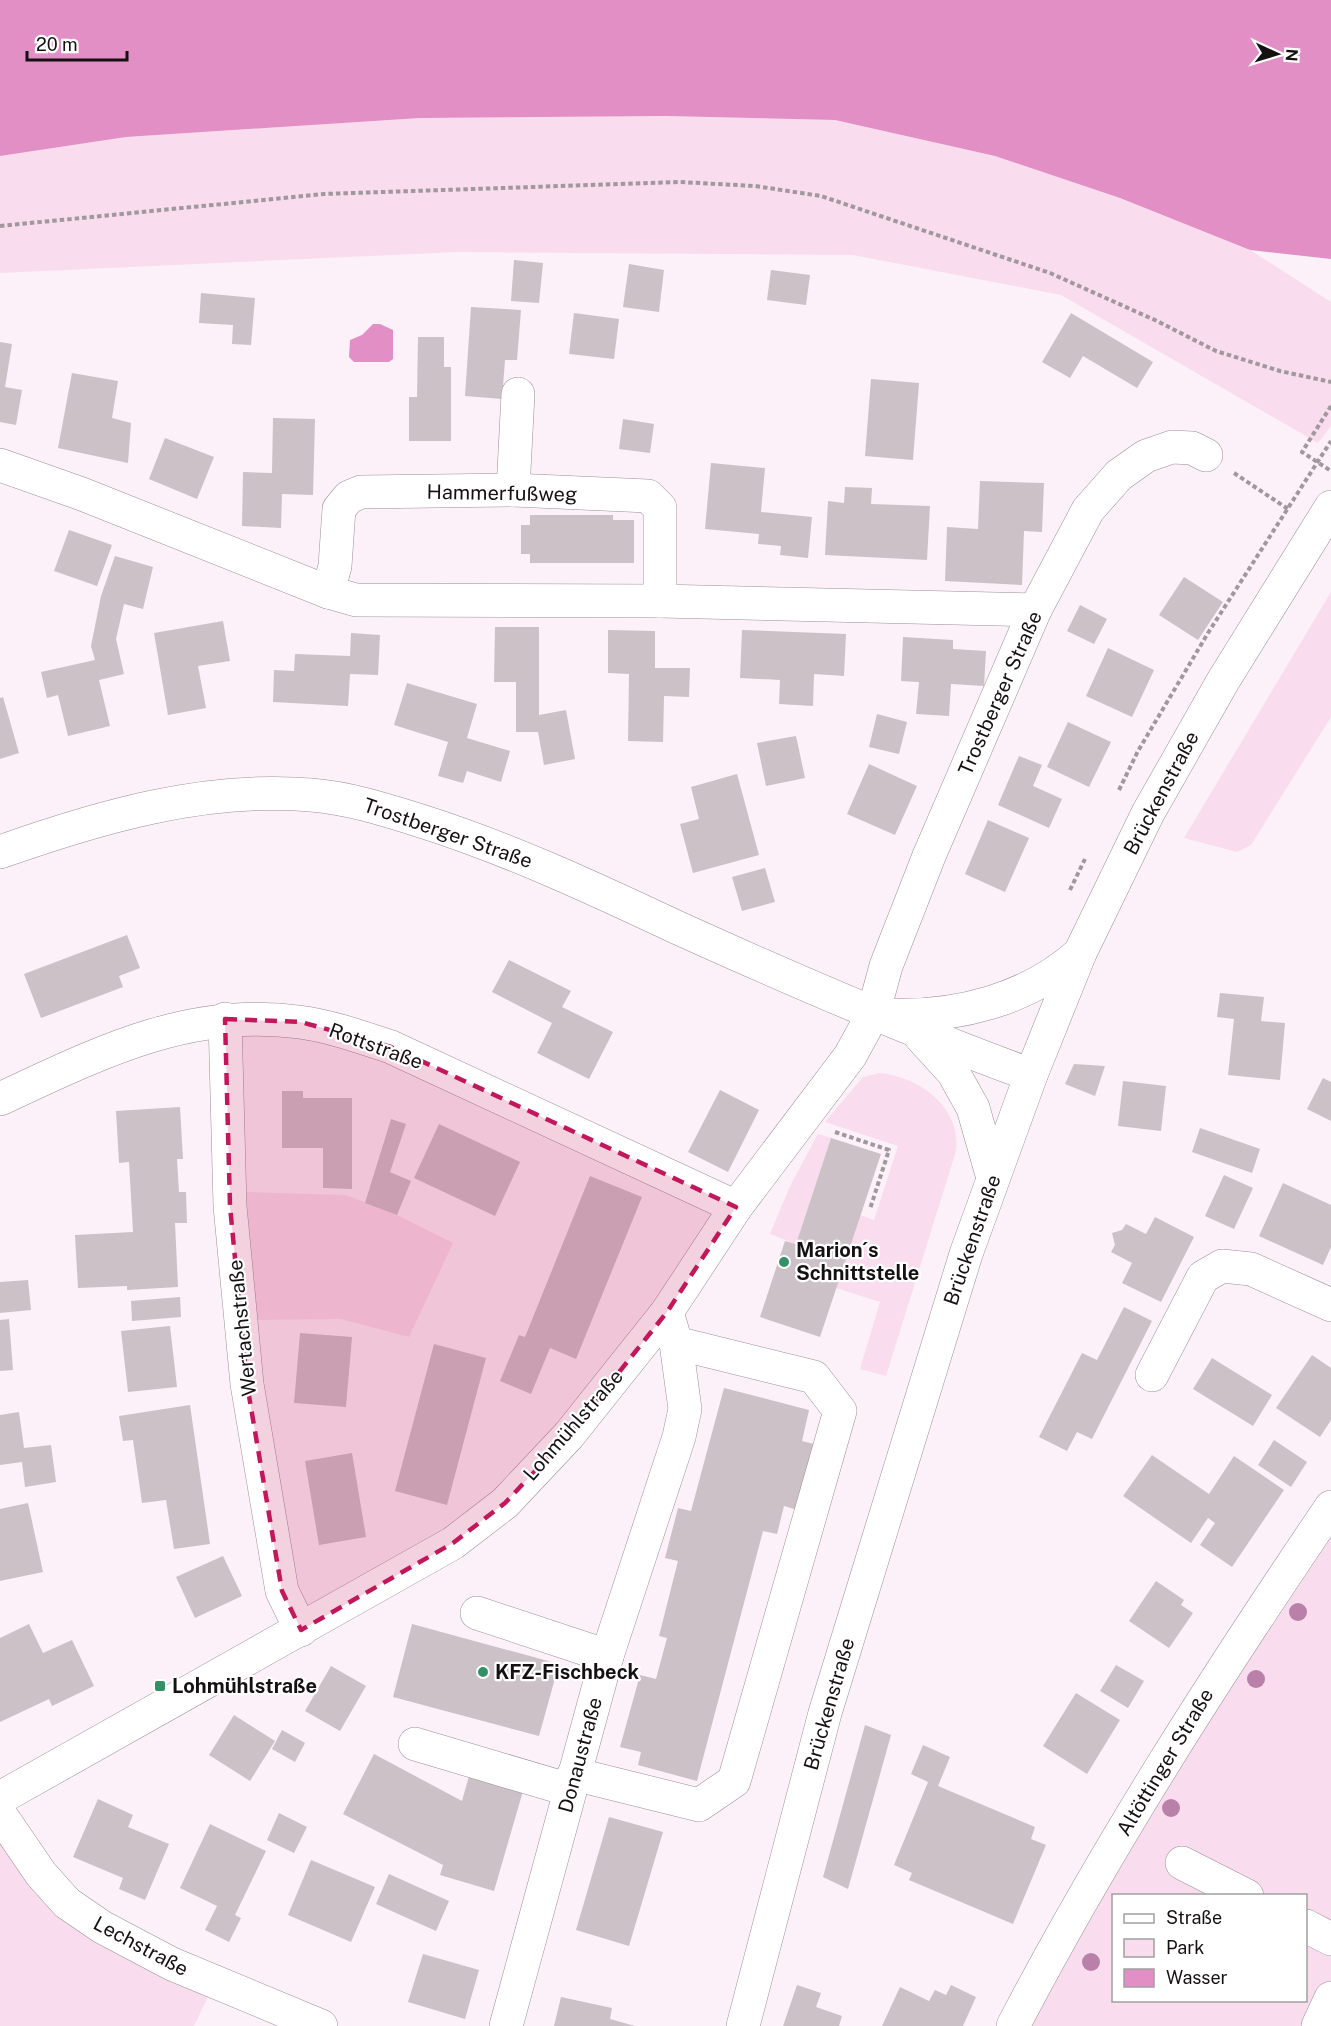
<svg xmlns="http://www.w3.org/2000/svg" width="1331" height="2026" font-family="'Public Sans',sans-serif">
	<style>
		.green { fill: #f9dced; fill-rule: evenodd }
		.water { fill: #e28fc5 }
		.building { fill: #cbc1c7 }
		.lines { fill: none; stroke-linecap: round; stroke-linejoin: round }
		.minor-casing { stroke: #9a9096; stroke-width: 34 }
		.major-casing { stroke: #9a9096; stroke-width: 34 }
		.path { stroke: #a1989d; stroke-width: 4; stroke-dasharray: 4.5 3; stroke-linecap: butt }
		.minor { stroke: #fff; stroke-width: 33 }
		.major { stroke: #fff; stroke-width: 33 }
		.tree { fill: #b980a9 }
		.marked { fill: #c2185b; fill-opacity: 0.2; stroke: #c2185b; stroke-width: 4.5; stroke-dasharray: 12 8; stroke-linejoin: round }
		.poi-dot { fill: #339067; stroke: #fff; stroke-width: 2 }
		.labels { text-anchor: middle; stroke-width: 4.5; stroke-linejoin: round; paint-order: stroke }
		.street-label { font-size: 20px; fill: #151113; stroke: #fff }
		.poi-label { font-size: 20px; font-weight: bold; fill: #151113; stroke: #fff; text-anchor: start }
	</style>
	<rect width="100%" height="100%" fill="#fcf1f8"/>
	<g class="green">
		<polygon points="666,116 835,120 995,156 1120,198 1250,250 1331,302 1331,426 1318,443 1061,295 853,255 458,252 0,273 0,156 126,137 420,118"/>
		<polygon points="1331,592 1331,717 1251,845 1237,852 1184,838"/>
		<path d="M879,1073C919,1076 962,1108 956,1151L886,1376L860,1369L880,1302L836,1288L860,1215L874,1220L898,1146L825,1122L863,1077Z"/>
		<polygon points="818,1134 831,1138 796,1244 770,1234 790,1186"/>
		<polygon points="246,1192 346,1195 397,1215 453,1243 409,1337 341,1319 257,1320"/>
		<path d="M1331,1533V2026H1031L1105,1887L1228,1683ZM1114,1896H1306V2000H1114Z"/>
		<polygon points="0,1842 43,1902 96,1943 209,1995 194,2026 0,2026"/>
	</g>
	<g class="water">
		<polygon points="0,0 1331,0 1331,259 1250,250 1120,198 995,156 835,120 666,116 420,118 126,137 0,156"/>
		<polygon points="373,324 380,324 393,330 393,359 389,362 354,362 349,357 350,340 362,335"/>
	</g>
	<g class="building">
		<polygon points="514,260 543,263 539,303 511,301"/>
		<polygon points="629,264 664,270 659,312 623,307"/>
		<polygon points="771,270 810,275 806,305 767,300"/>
		<polygon points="201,293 255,298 251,345 232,344 233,325 199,323"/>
		<polygon points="471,307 521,310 517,360 505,360 502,399 465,396"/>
		<polygon points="574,313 619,319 614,359 569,354"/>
		<polygon points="1071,313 1153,362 1137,388 1083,356 1070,378 1042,362"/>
		<polygon points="418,337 444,337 444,367 451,367 451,441 409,441 409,397 417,397"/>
		<polygon points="0,342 12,344 5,387 22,390 16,425 0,422"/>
		<polygon points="72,373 118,381 112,418 131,423 128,463 58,448"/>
		<polygon points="871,379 919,383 913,460 865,456"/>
		<polygon points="273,418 315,419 313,495 282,494 281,528 242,526 243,472 272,473"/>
		<polygon points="623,419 654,424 650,453 619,449"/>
		<polygon points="165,438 214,457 197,499 149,479"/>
		<polygon points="711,463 765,468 761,512 812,517 808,558 780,555 781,546 758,544 759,534 705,529"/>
		<polygon points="980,481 1044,483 1042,532 1024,531 1022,585 945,581 947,527 978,529"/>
		<polygon points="845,487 872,488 871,504 930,506 927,560 825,555 828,501 844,503"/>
		<polygon points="530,515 613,515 613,520 634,520 634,563 530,563 530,554 521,554 521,525 530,525"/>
		<polygon points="69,530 112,545 97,586 54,571"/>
		<polygon points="115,556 153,567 143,609 124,604 116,639 124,674 99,680 110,726 68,736 58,695 47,698 41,672 95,660 91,646 101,596"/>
		<polygon points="1184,577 1223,602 1198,640 1159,615"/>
		<polygon points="1080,605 1107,619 1094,644 1067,631"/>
		<polygon points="223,621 230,661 198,666 206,708 168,715 154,633"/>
		<polygon points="495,627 539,627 539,715 566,710 575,759 544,765 538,732 516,732 516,682 494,682"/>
		<polygon points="608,630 655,631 655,668 690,668 689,697 664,696 663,742 628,741 629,674 608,673"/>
		<polygon points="742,630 846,634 844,676 814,674 813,706 779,704 780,680 740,678"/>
		<polygon points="351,633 380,635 378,675 350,674 348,706 273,702 274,670 294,671 295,654 350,656"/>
		<polygon points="903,637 953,640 953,649 986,651 984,686 951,684 949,716 916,714 919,682 901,681"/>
		<polygon points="1108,648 1154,670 1132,717 1086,696"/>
		<polygon points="407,683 477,704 467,738 510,751 501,782 467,771 463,783 438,776 448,742 394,725"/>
		<polygon points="3,697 19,753 0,759 0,698"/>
		<polygon points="877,714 907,722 899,754 869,747"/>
		<polygon points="1068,722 1111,742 1089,787 1047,767"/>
		<polygon points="796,736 805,778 766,786 757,743"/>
		<polygon points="1019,756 1042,765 1033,786 1062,799 1049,828 998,805"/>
		<polygon points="869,764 917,786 895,835 847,814"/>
		<polygon points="737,774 759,855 693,873 680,824 699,819 691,787"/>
		<polygon points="988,820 1029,838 1005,892 965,874"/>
		<polygon points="765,868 775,902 742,911 732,877"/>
		<polygon points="127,935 140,968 119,976 123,987 41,1018 24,974"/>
		<polygon points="509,960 571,991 562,1007 613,1032 589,1079 537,1053 552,1023 492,992"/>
		<polygon points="1220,993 1264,997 1261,1021 1285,1023 1280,1080 1228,1075 1234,1019 1217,1017"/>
		<polygon points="1074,1064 1105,1066 1095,1096 1065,1084"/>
		<polygon points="1323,1078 1331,1082 1331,1121 1307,1109"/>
		<polygon points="1123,1081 1166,1086 1161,1131 1118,1126"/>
		<polygon points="720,1090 759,1110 728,1172 688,1152"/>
		<polygon points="282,1091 303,1091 303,1098 352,1098 352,1189 323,1188 323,1148 282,1148"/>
		<polygon points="180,1107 183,1159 177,1159 179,1192 186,1192 187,1223 175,1223 178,1287 127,1290 127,1286 78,1288 75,1235 133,1232 129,1162 119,1163 116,1111"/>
		<polygon points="391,1119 406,1124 390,1172 411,1181 397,1215 365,1203"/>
		<polygon points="439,1124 520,1162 495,1216 414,1178"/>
		<polygon points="1200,1128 1260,1149 1252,1173 1192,1152"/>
		<polygon points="831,1138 881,1154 820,1337 760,1317 785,1241 796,1244"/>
		<polygon points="1224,1175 1253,1188 1234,1229 1205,1216"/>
		<polygon points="590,1176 642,1197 576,1359 550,1348 531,1394 500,1381 519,1335 525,1337"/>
		<polygon points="1283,1183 1331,1205 1331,1247 1323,1265 1259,1236"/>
		<polygon points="1155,1217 1194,1237 1161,1302 1122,1283 1132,1263 1111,1252 1115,1245 1112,1233 1122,1230 1126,1224 1146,1234"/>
		<polygon points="28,1280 31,1310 0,1313 0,1282"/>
		<polygon points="180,1297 181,1317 132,1321 131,1301"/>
		<polygon points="1124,1307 1152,1321 1092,1439 1077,1432 1067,1451 1039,1437 1082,1353 1097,1360"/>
		<polygon points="9,1319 13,1370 0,1371 0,1320"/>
		<polygon points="170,1326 177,1387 128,1392 121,1331"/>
		<polygon points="300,1333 352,1337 346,1407 294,1403"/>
		<polygon points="434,1344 486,1358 447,1505 395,1491"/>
		<polygon points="1312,1355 1331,1368 1331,1420 1320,1437 1276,1408"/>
		<polygon points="1212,1358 1272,1395 1253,1426 1193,1389"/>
		<polygon points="724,1388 809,1410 802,1441 818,1445 801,1511 784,1506 777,1534 763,1531 697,1781 638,1765 641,1752 620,1747 640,1675 656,1679 667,1638 659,1636 678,1561 665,1558 678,1508 691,1511"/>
		<polygon points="190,1405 210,1544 174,1549 166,1500 142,1503 133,1440 123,1441 119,1416"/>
		<polygon points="19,1412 24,1448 51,1445 56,1482 25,1487 22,1462 0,1465 0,1415"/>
		<polygon points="1274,1440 1307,1462 1291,1487 1258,1465"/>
		<polygon points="352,1453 366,1537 319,1545 305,1461"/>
		<polygon points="1152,1455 1209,1494 1234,1456 1284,1490 1232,1567 1200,1545 1215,1523 1208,1518 1191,1543 1123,1496"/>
		<polygon points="28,1503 43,1572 0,1581 0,1509"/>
		<polygon points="223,1556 242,1596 195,1618 176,1577"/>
		<polygon points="1156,1581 1184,1600 1181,1605 1193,1613 1169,1648 1129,1621"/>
		<polygon points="29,1624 43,1653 72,1640 94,1686 52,1706 49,1699 0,1722 0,1638"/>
		<polygon points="412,1624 559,1664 539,1736 393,1697"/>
		<polygon points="1116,1665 1144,1681 1128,1708 1100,1691"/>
		<polygon points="331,1666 366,1686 340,1731 305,1711"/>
		<polygon points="1076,1693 1120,1720 1087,1774 1043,1746"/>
		<polygon points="234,1715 275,1741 250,1781 209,1755"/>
		<polygon points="865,1725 891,1735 848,1889 823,1877"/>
		<polygon points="282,1730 305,1743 295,1762 272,1749"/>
		<polygon points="923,1745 950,1757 938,1786 1035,1827 1031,1839 1046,1845 1013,1924 909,1880 912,1873 894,1865 928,1782 911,1774"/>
		<polygon points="374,1754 462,1801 469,1776 523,1791 494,1891 440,1875 443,1865 343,1814"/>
		<polygon points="98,1799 133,1815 128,1827 169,1844 145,1900 119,1889 123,1878 73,1857"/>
		<polygon points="279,1813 307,1827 294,1853 267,1840"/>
		<polygon points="609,1817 663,1832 629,1946 576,1930"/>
		<polygon points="210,1824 266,1851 235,1915 241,1918 229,1942 205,1930 217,1906 180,1888"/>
		<polygon points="311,1860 375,1887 351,1942 288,1915"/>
		<polygon points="389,1874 449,1901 436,1931 376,1904"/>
		<polygon points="423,1954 479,1970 465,2019 408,2002"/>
		<polygon points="797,1985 821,1993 816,2007 842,2016 839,2026 783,2026"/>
		<polygon points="951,1985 976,1997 963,2026 882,2026 900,1987 929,2001 935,1990 946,1995"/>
		<polygon points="561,1997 612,2008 610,2019 635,2026 554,2026"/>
	</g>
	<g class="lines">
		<g class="minor-casing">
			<g id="minor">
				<polyline points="0,465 82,494 328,592 356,600 660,601 1035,610"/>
				<polyline points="513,490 518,394"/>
				<polyline points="328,592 335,566 339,509 349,497 361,492 513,490 648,496 660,508 660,601"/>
				<polyline points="225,1019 230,1206 247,1384 282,1591 301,1630"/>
				<path d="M0,1099C97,1054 188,1007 299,1022C330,1026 361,1037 391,1047L736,1207"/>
				<polyline points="1152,1375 1203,1277 1222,1266 1251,1269 1331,1305"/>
				<polyline points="477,1613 607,1656"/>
				<polyline points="415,1744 570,1790"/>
				<polyline points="574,1774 699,1805 734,1781 840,1411 814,1377 676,1343"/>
				<polyline points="0,1798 453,1543 505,1503 569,1435 667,1312 736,1207 850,1056 873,1014 886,966 929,856 1035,610 1088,510 1119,475 1146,456 1172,447 1192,448 1206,455"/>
				<polyline points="0,1814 41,1874 67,1903 102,1927 172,1964 321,2026"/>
				<polyline points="1182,1863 1247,1896"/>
				<polyline points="1306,1926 1331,1939"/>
				<polyline points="506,2026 607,1656 679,1437 685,1409 676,1343 667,1312"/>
				<path d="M1013,2026C1107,1846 1217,1675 1331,1507"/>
				<polyline points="1318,2026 1331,1998"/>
			</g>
		</g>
		<g class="major-casing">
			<g id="major">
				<path d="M0,852C99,817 205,786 311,795C348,798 383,809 418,820C507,848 591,887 676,927C793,980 910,1031 1031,1075"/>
				<path d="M887,1015C956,1018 1028,1000 1080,953"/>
				<polyline points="921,1037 953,1072 973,1108 993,1178"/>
				<polyline points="743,2026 825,1713 966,1254 1031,1075 1080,953 1148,813 1223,681 1331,507"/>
			</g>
		</g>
		<g class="path">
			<polyline points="0,226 324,194 680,182 755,186 821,196 1050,273 1157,321 1216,351 1280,371 1331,382"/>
			<polyline points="1331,406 1302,452 1331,471"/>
			<polyline points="1234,473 1288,509"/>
			<polyline points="1119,790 1138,751 1208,633 1331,441"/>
			<polyline points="1070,890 1085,859"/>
			<polyline points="835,1132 889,1150 870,1209"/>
		</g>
		<use href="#minor" class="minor"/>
		<use href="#major" class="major"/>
	</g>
	<g class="tree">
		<circle cx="1298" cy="1612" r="9"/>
		<circle cx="1256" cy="1679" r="9"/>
		<circle cx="1171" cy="1808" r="9"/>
		<circle cx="1091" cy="1962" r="9"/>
	</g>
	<path class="marked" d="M225,1019L301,1022L391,1047L736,1207L667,1312L569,1435L505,1503L453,1543L301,1630L282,1591L247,1384L230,1206Z"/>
	<g class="poi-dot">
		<circle cx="784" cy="1262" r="6"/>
		<circle cx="483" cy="1672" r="6"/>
		<rect x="154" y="1680" width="12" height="12" rx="3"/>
	</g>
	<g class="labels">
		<g class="street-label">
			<text transform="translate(502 493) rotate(1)" y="7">Hammerfußweg</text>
			<text transform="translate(1000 693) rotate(-66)" y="7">Trostberger Straße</text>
			<text transform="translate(1161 793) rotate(-62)" y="7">Brückenstraße</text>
			<text transform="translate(448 833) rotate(19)" y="7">Trostberger Straße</text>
			<text transform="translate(376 1046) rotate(20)" y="7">Rottstraße</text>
			<text transform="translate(972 1240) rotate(-71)" y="7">Brückenstraße</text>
			<text transform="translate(242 1328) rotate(-96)" y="7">Wertachstraße</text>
			<text transform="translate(573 1425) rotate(-49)" y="7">Lohmühlstraße</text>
			<text transform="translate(829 1704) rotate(-74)" y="7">Brückenstraße</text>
			<text transform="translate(580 1755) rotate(-75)" y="7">Donaustraße</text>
			<text transform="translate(1165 1762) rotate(-59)" y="7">Altöttinger Straße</text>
			<text transform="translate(141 1946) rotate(28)" y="7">Lechstraße</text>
		</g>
		<g class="poi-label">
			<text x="796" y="1257">Marion´s<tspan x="796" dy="23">Schnittstelle</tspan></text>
			<text x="495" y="1679">KFZ-Fischbeck</text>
			<text x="172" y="1693">Lohmühlstraße</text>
		</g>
	</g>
	<rect x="1112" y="1894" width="195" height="108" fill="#ffffff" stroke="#a1a0a1" stroke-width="1.5"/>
	<rect x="1124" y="1914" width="30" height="9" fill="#ffffff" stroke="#a1a0a1" stroke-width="1.5"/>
	<text x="1166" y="1924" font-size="18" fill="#151113">Straße</text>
	<rect x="1124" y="1939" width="30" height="18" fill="#f9dced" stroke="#a1a0a1" stroke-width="1.5"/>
	<text x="1166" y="1954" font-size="18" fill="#151113">Park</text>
	<rect x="1124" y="1969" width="30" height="18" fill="#e28fc5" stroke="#a1a0a1" stroke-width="1.5"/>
	<text x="1166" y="1984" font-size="18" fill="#151113">Wasser</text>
	<g transform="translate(1277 54) rotate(94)" stroke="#ffffff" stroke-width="4.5" paint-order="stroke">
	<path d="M0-4.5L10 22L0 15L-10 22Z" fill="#151113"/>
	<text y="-9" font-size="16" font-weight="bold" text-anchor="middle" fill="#151113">N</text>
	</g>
	<path d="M27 51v9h100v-9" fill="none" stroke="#151113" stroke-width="3"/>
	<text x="36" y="51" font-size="18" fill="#151113" stroke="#ffffff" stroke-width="4.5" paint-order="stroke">20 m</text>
</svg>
